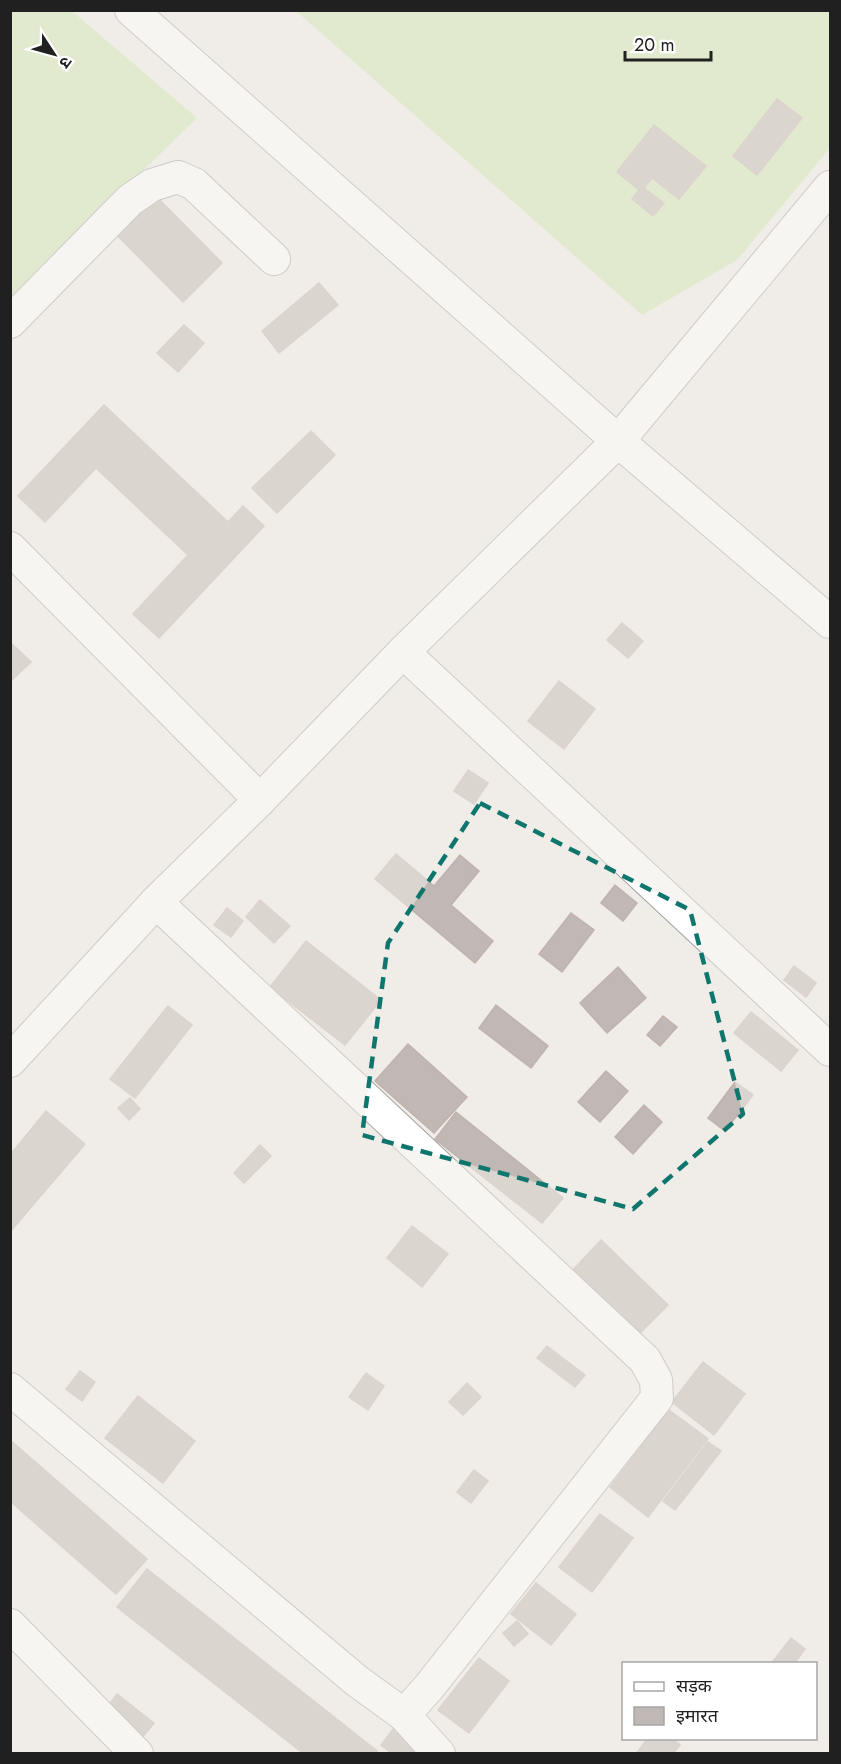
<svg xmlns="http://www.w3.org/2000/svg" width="841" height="1764" font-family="Jost,'Noto Sans Devanagari',sans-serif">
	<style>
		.grass { fill: #cfe6b1 }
		.building { fill: #c0b8b4; stroke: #c1b3ab; stroke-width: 1.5 }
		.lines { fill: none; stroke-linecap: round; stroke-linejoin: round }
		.minor-casing { stroke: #a4a4a4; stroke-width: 34 }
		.minor { stroke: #fff; stroke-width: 32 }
		.marked { fill: none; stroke: #0f766e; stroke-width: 4.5; stroke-dasharray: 12 8; stroke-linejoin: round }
	</style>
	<rect width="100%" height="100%" fill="#f0ece7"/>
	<g class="grass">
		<polygon points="11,11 72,11 197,118 11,299"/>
		<polygon points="296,11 830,11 830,148 737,260 642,315"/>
	</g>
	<g class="building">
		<polygon points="777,99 802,118 757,175 733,156"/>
		<polygon points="654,125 706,166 679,199 652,178 644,188 664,203 653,216 632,199 639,190 617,172"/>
		<polygon points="157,197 222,263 183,302 117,235"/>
		<polygon points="319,283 338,305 279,353 262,331"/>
		<polygon points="184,325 204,343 178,372 157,353"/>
		<polygon points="104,405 228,522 243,506 264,526 159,638 133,614 188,555 96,468 45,522 18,496"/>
		<polygon points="311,431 335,455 277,513 252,488"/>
		<polygon points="622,623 643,641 628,658 607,640"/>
		<polygon points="10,642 31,662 10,682"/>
		<polygon points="559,681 595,709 564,749 528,721"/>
		<polygon points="468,770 488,783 474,804 454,791"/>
		<polygon points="396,854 434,886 460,855 479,871 451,905 493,941 475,963 375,879"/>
		<polygon points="615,885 637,903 623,921 601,903"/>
		<polygon points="260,900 290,926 274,943 246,917"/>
		<polygon points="227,908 243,921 231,937 214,925"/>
		<polygon points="571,913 594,930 562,972 539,954"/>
		<polygon points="306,941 381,1000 345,1045 270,987"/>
		<polygon points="794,966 816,983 806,997 784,980"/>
		<polygon points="618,967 646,998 607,1033 580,1003"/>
		<polygon points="496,1005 548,1046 531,1068 479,1028"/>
		<polygon points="168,1006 192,1025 135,1098 110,1079"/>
		<polygon points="751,1012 798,1050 781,1071 734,1033"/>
		<polygon points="663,1016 677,1027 660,1046 647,1035"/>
		<polygon points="408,1044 467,1097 434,1133 375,1081"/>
		<polygon points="606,1071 628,1091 600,1122 578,1102"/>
		<polygon points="735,1082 753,1095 725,1131 708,1118"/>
		<polygon points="130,1098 140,1109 129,1120 118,1108"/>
		<polygon points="644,1105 662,1122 633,1154 615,1137"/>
		<polygon points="46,1111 85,1144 10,1232 10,1155"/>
		<polygon points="456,1112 563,1198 542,1223 435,1139"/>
		<polygon points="260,1145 271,1156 244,1183 234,1173"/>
		<polygon points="412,1226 448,1254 422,1287 387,1258"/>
		<polygon points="601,1240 668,1305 638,1335 572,1271"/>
		<polygon points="547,1346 585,1375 575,1387 537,1358"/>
		<polygon points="703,1362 745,1394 714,1435 672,1402"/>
		<polygon points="80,1371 95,1382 82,1401 66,1389"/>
		<polygon points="366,1373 384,1386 368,1410 349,1397"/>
		<polygon points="467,1383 481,1397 463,1415 449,1402"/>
		<polygon points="138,1396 195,1441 163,1483 105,1438"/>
		<polygon points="669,1410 708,1439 648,1517 610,1487"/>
		<polygon points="10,1440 147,1559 116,1594 10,1501"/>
		<polygon points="708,1442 721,1451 675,1510 663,1501"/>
		<polygon points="474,1470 488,1481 471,1503 457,1492"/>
		<polygon points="600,1514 633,1538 592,1592 559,1567"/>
		<polygon points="147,1569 377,1751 375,1754 304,1754 117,1607"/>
		<polygon points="536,1583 576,1614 551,1645 511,1614"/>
		<polygon points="517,1621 528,1634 514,1646 503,1633"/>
		<polygon points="791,1638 805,1649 794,1664 771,1664"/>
		<polygon points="479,1658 509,1681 469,1733 438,1710"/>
		<polygon points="117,1694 154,1723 141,1739 105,1710"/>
		<polygon points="397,1724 436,1754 393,1754 381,1745"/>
		<polygon points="648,1738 671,1738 680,1745 673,1754 636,1754"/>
	</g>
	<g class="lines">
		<g class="minor-casing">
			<g id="minor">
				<polyline points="131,10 618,441 830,622"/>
				<polyline points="10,322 130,200 152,185 178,177 194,184 274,259"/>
				<polyline points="10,548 260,800"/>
				<polyline points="403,652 830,1050"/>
				<polyline points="10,1061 156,902 260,800 403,652 618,441 830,187"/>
				<polyline points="10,1389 357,1681 404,1715 429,1687 657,1398 656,1380 645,1360 156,902"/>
				<polyline points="10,1625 137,1754"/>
				<polyline points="404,1715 439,1754"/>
			</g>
		</g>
		<use href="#minor" class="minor"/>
	</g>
	<path d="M0 0H841V1764H0ZM480,803L690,910L743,1114L633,1209L362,1135L388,943Z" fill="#f0ece7" fill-opacity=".55" fill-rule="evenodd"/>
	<path class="marked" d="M480,803L690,910L743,1114L633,1209L362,1135L388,943Z"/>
	<rect width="841" height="1764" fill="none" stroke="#202020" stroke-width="24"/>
	<rect x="622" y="1662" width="195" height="78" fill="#ffffff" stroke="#a6a6a6" stroke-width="1.5"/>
	<rect x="634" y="1682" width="30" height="9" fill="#ffffff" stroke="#a6a6a6" stroke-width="1.5"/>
	<text x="676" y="1692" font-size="18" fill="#202020">सड़क</text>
	<rect x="634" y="1707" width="30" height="18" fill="#c0b8b4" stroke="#a6a6a6" stroke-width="1.5"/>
	<text x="676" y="1722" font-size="18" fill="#202020">इमारत</text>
	<g transform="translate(54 54) rotate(126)" stroke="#ffffff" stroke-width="4.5" paint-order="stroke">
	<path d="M0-4.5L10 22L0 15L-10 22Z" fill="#202020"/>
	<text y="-9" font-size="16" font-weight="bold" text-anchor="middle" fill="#202020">उ</text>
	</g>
	<path d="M625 51v9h86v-9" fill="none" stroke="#202020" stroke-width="3"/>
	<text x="634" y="51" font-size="18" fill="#202020" stroke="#ffffff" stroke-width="4.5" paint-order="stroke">20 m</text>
</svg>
